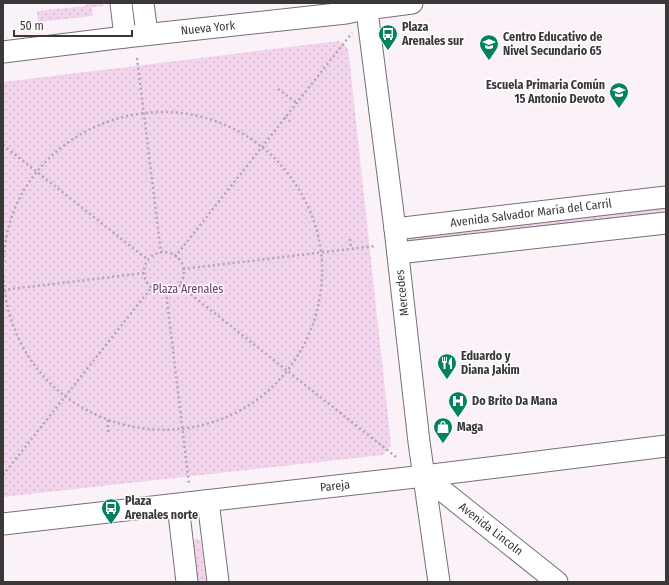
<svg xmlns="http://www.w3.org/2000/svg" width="669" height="585" font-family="'Fira Sans Condensed',sans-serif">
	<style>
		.grass { fill: url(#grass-dots) }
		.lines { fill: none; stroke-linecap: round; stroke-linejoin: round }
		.minor-casing { stroke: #767075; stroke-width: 23 }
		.path { stroke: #aea8ad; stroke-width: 2.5; stroke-dasharray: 2 3; stroke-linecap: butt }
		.minor { stroke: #fff; stroke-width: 21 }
		.labels { text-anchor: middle; stroke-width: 3; stroke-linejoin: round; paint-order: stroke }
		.poi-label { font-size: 12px; font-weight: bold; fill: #3a3739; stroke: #fff; text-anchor: start }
		.street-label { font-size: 12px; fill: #3a3739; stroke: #fff }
		.park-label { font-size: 12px; fill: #6d3966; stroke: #fff }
	</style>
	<defs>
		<pattern id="grass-dots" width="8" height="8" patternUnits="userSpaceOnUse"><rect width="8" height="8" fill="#f3d4ed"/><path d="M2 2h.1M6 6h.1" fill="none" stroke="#d1b7cc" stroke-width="1.8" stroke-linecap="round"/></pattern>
	</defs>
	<rect width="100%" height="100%" fill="#faf2f8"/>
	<g class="grass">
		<polygon points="86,3 102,3 103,6 92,7 93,16 38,22 37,11 86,6"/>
		<polygon points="339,41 348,48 391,445 383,455 3,497 3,82"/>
		<polygon points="666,197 666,223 398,253 396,236"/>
		<polygon points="197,538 200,541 201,544 206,582 197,582 192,542"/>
	</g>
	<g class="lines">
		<g class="minor-casing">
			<g id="minor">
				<polyline points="121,3 125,37"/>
				<polyline points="143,3 147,34"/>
				<polyline points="366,3 395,229 419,442 439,582"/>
				<polyline points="3,52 125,37 346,13 366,9 412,3"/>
				<polyline points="395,229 666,197"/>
				<polyline points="398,253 666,223"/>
				<polyline points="424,476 557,582"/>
				<polyline points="208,501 218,582"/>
				<polyline points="178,505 187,582"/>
				<polyline points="3,524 424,476 666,446"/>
			</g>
		</g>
		<g class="path">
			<polyline points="137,58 161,253"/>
			<polyline points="278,89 297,103"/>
			<polyline points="285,117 290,121"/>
			<polyline points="3,145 148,260"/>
			<polyline points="350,239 351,249"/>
			<circle cx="164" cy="272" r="20"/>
			<polyline points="175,257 352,33"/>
			<path d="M3,267C4,247 7,227 15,208C47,132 138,93 215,121C249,133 277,155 296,185C314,212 323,243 322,275C321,307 311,338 292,364C273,391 245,412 213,422C134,448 45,407 15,330C7,311 4,292 3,272"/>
			<polyline points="183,269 375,246"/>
			<polyline points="179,285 396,457"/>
			<polyline points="3,290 144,273"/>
			<polyline points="166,292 189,484"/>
			<polyline points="108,420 108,433"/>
			<polyline points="3,475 151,288"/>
		</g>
		<use href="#minor" class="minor"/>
	</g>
	<defs>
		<g id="bus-pin" transform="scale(1)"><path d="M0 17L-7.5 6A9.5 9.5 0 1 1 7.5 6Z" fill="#038161" stroke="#fff"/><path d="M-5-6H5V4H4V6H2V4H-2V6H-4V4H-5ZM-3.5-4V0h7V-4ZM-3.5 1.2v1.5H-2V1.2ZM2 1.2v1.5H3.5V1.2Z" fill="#fff"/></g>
		<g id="school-pin" transform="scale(1)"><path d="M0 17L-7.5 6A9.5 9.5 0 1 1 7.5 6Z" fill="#038161" stroke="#fff"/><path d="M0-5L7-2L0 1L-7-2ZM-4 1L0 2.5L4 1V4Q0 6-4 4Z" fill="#fff"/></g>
		<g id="restaurant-pin" transform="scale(1)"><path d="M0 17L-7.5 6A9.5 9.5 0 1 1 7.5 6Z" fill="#038161" stroke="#fff"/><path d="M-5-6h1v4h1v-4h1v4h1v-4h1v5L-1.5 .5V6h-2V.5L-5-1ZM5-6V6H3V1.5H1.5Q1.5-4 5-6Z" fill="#fff"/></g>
		<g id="hospital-pin" transform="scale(1)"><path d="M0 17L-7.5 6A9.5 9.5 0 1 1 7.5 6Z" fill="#038161" stroke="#fff"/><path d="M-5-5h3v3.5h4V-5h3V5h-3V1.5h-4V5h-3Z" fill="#fff"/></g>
		<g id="shop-pin" transform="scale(1)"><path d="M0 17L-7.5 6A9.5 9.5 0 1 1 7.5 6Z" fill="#038161" stroke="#fff"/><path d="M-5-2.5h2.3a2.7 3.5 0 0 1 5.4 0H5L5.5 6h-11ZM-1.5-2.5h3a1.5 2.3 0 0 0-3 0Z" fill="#fff"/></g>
	</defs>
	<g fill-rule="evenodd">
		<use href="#bus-pin" x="388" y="34"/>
		<use href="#school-pin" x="489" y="44"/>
		<use href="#school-pin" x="619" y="92"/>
		<use href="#restaurant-pin" x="447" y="363"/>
		<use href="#hospital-pin" x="458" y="401"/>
		<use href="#shop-pin" x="443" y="427"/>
		<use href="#bus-pin" x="111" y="508"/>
	</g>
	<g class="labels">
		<g class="poi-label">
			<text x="402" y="31">Plaza<tspan x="402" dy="14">Arenales sur</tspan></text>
			<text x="503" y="41">Centro Educativo de<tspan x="503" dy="14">Nivel Secundario 65</tspan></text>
			<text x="605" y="89" text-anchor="end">Escuela Primaria Común<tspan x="605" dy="14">15 Antonio Devoto</tspan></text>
			<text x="461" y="360">Eduardo y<tspan x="461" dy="14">Diana Jakim</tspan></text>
			<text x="472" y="405">Do Brito Da Mana</text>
			<text x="457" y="431">Maga</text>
			<text x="125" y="505">Plaza<tspan x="125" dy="14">Arenales norte</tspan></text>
		</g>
		<g class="street-label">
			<text transform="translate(208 28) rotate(-6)" y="4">Nueva York</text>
			<text transform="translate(531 213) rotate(-7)" y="4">Avenida Salvador María del Carril</text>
			<text transform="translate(402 293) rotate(-96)" y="4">Mercedes</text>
			<text transform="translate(335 486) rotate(-6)" y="4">Pareja</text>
			<text transform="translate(491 529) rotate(38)" y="4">Avenida Lincoln</text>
		</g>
		<g class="park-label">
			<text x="188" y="293">Plaza Arenales</text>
		</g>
	</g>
	<rect width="669" height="585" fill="none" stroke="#3a3739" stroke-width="8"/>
	<path d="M14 30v6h118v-6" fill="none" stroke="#3a3739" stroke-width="2"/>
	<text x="20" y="30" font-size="12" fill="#3a3739" stroke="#ffffff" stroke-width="3" paint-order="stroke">50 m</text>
</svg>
